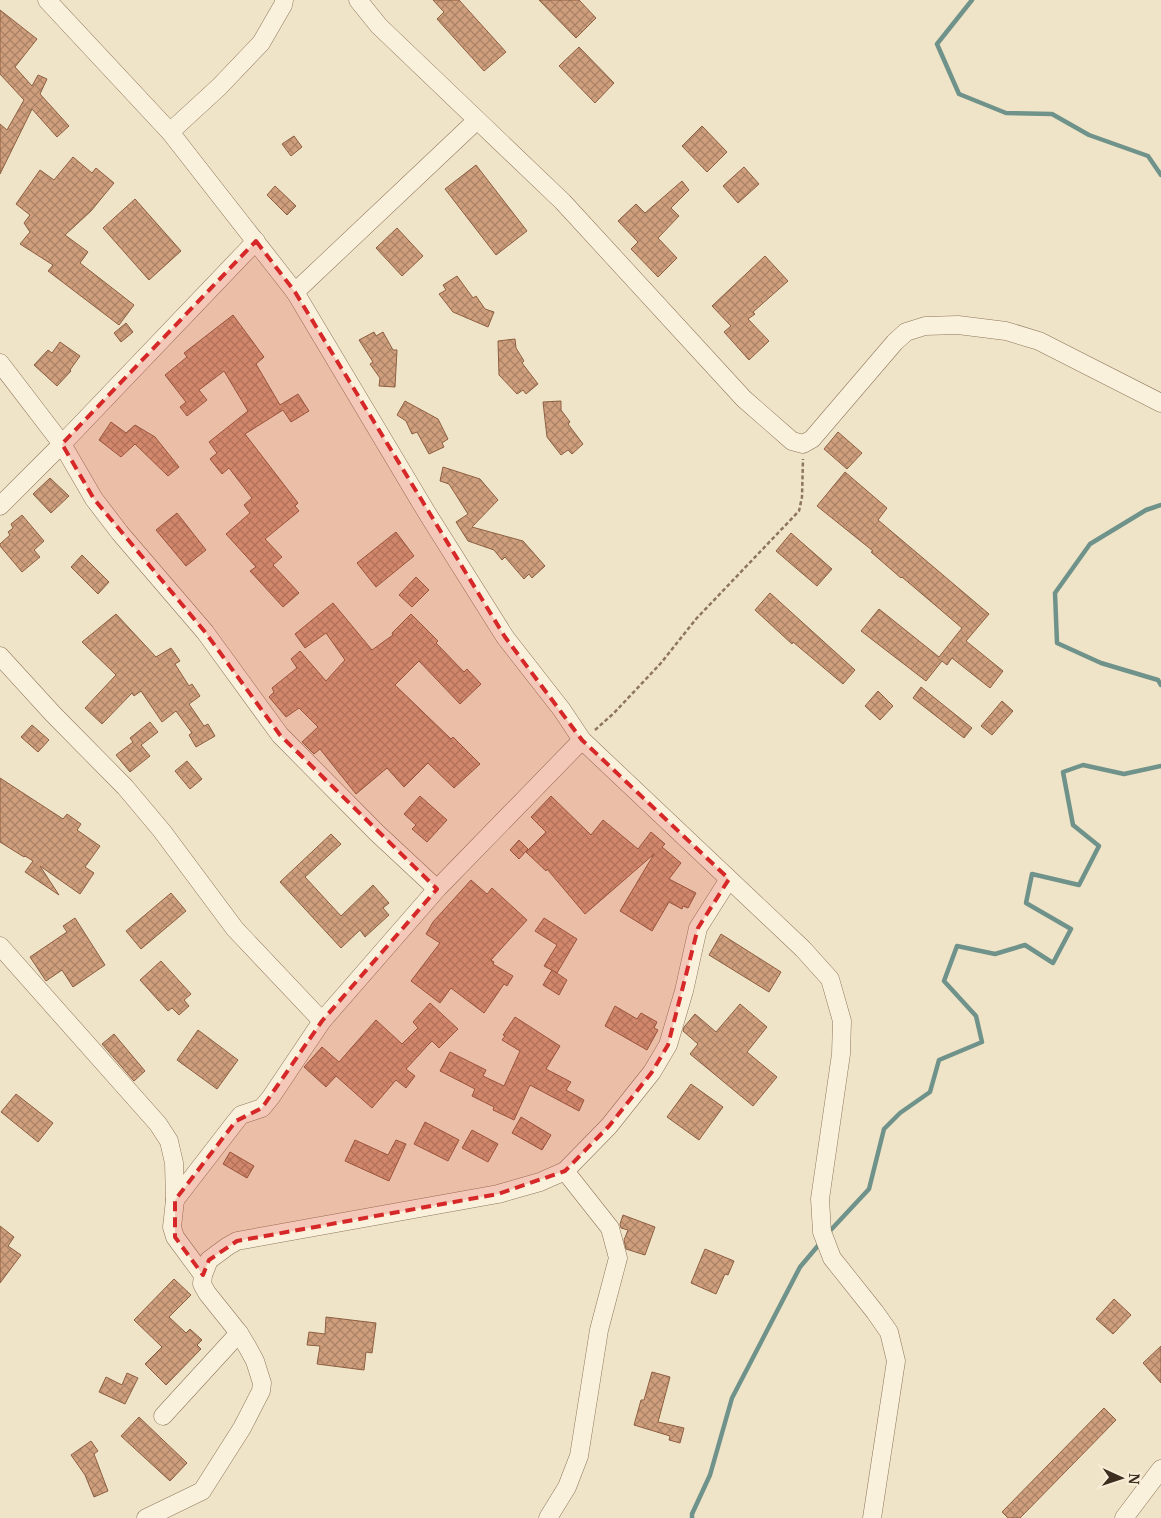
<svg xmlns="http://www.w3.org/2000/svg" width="1161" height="1518" font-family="Merriweather,serif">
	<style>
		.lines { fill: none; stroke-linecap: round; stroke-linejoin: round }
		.stream { stroke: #6f938a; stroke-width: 4.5 }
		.building { fill: url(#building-cross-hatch); stroke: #8d5f41 }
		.minor-casing { stroke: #8d765c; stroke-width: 19 }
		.path { stroke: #8d765c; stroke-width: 2.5; stroke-dasharray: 4 2.5; stroke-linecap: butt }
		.minor { stroke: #faf1dc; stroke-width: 18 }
		.marked { fill: #d62828; fill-opacity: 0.2; stroke: #d62828; stroke-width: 4; stroke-dasharray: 10 6; stroke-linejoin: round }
	</style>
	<defs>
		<pattern id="building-cross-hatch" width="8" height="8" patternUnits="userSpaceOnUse" patternTransform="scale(1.25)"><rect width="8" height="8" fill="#cf9f7d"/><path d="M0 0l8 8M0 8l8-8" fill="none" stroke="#a98266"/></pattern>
	</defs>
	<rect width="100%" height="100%" fill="#f0e4c8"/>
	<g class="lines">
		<g class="stream">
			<polyline points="972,0 937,44 959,94 1006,113 1052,114 1089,135 1148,156 1161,175"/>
			<polyline points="1161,505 1146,510 1090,544 1055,593 1057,643 1101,663 1158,680 1161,685"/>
			<polyline points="828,1233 869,1189 884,1129 900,1113 930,1092 939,1060 982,1042 976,1016 944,981 957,946 995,954 1025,945 1053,963 1071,929 1026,903 1032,874 1079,885 1099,846 1073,825 1063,772 1083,765 1124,774 1161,766"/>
			<polyline points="692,1518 692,1514 710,1475 732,1398 800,1267 822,1241"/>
		</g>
	</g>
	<g class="building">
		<polygon points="433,0 459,0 506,52 484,71 437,19 444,12"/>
		<polygon points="539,0 579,0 596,18 576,38"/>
		<polygon points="0,10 37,39 15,67 32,86 38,75 47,79 40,94 69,126 57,137 32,109 0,174 0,124 7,130 24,100 0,74"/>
		<polygon points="579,47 614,83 595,103 559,66"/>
		<polygon points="702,126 727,152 707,172 682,146"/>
		<polygon points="294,136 302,147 291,156 282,144"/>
		<polygon points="73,157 92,173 96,168 114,183 91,211 65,235 88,252 80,263 134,305 119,325 48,271 53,265 20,244 30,232 24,223 30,215 16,204 40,170 54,180"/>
		<polygon points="476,165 527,231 496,255 445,189"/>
		<polygon points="744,167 759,184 738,203 723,186"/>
		<polygon points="682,181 689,190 671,208 679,216 658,238 677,258 658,277 631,249 638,242 618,221 636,204 645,213"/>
		<polygon points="275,186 296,206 287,215 267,195"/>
		<polygon points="135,199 181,251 149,280 103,228"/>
		<polygon points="397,228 423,256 402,276 376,248"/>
		<polygon points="765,256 788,281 753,312 755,314 748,319 769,341 749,360 724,332 731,326 712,306"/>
		<polygon points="457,276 473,298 476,296 485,309 494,312 488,327 453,312 439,294 446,290 443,285"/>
		<polygon points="233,315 264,357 256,364 280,405 298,394 309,411 291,422 283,410 245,434 298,503 295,506 299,511 265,539 282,557 273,565 299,593 283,607 250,571 256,567 226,534 250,513 244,505 252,498 229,468 222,474 210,459 217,453 209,442 248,411 224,371 199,390 207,400 187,416 180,407 186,402 165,375 187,357 184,353"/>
		<polygon points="126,323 133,332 121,342 114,333"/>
		<polygon points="374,332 376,336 383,332 393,350 397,350 395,387 379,386 380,378 370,364 373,362 359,340"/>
		<polygon points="515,339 516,348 524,361 522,363 538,384 526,394 523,390 517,394 499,375 498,341"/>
		<polygon points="60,342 80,356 70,370 71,371 57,386 34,365 48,350 52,353"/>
		<polygon points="405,401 438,419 448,439 442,443 444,447 429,454 417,432 412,434 406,421 397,415"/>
		<polygon points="561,401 561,410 570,422 568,424 583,444 572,454 568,450 561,455 547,437 543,402"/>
		<polygon points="111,422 126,433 135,425 155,437 179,467 168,476 135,444 121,457 99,440"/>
		<polygon points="838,432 862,453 847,469 824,449"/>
		<polygon points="443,467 480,479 498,500 472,527 523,541 545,566 532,578 529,574 524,579 505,557 502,560 494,550 468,541 456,522 468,514 449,484 440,481"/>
		<polygon points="845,472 887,508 878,520 989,614 966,641 1003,671 990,688 952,658 947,665 942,661 926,681 861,631 879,609 939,657 962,628 902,577 901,578 871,552 873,551 817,506"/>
		<polygon points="50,478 69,496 51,513 33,494"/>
		<polygon points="177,513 206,550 186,566 156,530"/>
		<polygon points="22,515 44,541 34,550 40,557 22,572 0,546 0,544 10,535 8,532 13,528 11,524"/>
		<polygon points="396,532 414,556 376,587 357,563"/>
		<polygon points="791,533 832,569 817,586 776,551"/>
		<polygon points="82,555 109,582 98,594 71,567"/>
		<polygon points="416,577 429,590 412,607 399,595"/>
		<polygon points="770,593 855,670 843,684 793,642 792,644 755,610"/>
		<polygon points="333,603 372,650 393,635 392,633 411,614 438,641 436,643 464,672 467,669 481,684 460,704 419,661 395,685 451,739 453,737 480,764 454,788 428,763 404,787 387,768 356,794 320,749 314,754 302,742 318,727 299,708 286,717 269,697 274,692 272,688 297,668 291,659 300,651 326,681 345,660 326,633 305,648 295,634"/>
		<polygon points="116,614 156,657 171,648 180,661 175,664 189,686 192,684 200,696 189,704 204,726 208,724 215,736 196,747 189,735 192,733 176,711 162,722 141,691 134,696 132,693 102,724 85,708 116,675 82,642"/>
		<polygon points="921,687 972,728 964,738 913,698"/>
		<polygon points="878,691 893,706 880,720 865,706"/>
		<polygon points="1002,701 1013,711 992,735 981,726"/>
		<polygon points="150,722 158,732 141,745 150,756 130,772 116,755 133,742 130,738"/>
		<polygon points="32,725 49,740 38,752 21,737"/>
		<polygon points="187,761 202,779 190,789 175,771"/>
		<polygon points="0,778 63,819 67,814 81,824 77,830 100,846 85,867 94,873 80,894 40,866 59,895 25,872 33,861 25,856 24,857 0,842"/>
		<polygon points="420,796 447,820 427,842 412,829 416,825 404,814"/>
		<polygon points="551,796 591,835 603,820 638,849 651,832 665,844 662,847 681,863 669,879 696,893 688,908 683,906 682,909 669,902 652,931 620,911 654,854 585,914 547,869 546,871 526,852 546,832 531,817"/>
		<polygon points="331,834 341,844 305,877 341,916 373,885 389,903 383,908 389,915 365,937 360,930 341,948 280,882"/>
		<polygon points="519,840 528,849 519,859 510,850"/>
		<polygon points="471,880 487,894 492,888 527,920 491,960 494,962 493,964 513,976 507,986 504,984 484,1013 451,988 440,1003 411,981 440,943 426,934 433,922"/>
		<polygon points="171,893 186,911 141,949 126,931"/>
		<polygon points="75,918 105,965 73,987 62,970 46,981 30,957 67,932 63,926"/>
		<polygon points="544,918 577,939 557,973 544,966 557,945 535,931"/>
		<polygon points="721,934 781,972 769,992 709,955"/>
		<polygon points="161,961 191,994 184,1000 189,1006 179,1015 172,1008 168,1011 140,980"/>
		<polygon points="552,970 567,980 559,995 543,985"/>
		<polygon points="430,1003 458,1029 439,1048 432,1041 428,1045 406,1069 415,1076 406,1088 396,1080 372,1108 336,1076 326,1087 304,1067 322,1047 339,1062 376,1020 402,1044 418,1028 413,1022"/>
		<polygon points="740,1004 767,1027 747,1052 777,1077 753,1106 690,1054 698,1044 683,1031 684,1027 695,1014 716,1032"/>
		<polygon points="615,1006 637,1019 641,1013 657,1022 654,1028 658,1030 647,1050 605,1026"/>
		<polygon points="515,1017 560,1046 546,1069 571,1082 566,1090 584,1100 579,1111 530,1085 514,1120 493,1110 494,1107 472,1096 475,1089 440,1071 450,1052 486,1070 483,1076 504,1086 520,1051 502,1040 505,1036 503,1035"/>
		<polygon points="198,1030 238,1060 217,1089 177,1060"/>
		<polygon points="114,1034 145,1071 134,1081 102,1044"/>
		<polygon points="691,1084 723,1107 699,1140 667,1117"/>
		<polygon points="16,1094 53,1123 38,1142 1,1112"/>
		<polygon points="521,1117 551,1135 542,1150 512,1133"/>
		<polygon points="425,1122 459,1140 448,1161 414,1144"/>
		<polygon points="472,1130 498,1144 488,1162 462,1148"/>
		<polygon points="355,1140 388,1155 396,1140 406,1144 389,1181 345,1161"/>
		<polygon points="230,1152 254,1166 247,1178 223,1164"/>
		<polygon points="623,1215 655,1227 645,1255 626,1249 624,1240 628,1230 621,1228 620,1224"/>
		<polygon points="0,1226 14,1237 8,1246 21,1255 0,1283"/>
		<polygon points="705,1249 734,1261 728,1275 725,1274 716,1294 691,1283"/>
		<polygon points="174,1279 191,1295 169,1317 186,1333 190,1329 202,1340 197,1345 201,1349 166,1385 145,1364 162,1347 134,1320"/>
		<polygon points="1114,1299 1131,1315 1113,1334 1096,1319"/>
		<polygon points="326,1317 376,1323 372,1353 366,1352 364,1370 317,1364 320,1346 307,1345 309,1332 325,1334"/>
		<polygon points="1161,1346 1161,1383 1143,1363"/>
		<polygon points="652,1372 670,1377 658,1422 684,1428 680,1443 669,1440 670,1436 634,1425 641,1400 644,1400"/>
		<polygon points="127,1373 138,1378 125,1404 99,1392 106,1377 122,1385"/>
		<polygon points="1104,1408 1116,1420 1020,1518 1008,1518 1002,1512"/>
		<polygon points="139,1417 187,1463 170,1481 121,1436"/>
		<polygon points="91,1441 98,1451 94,1454 108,1491 94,1497 85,1475 71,1455"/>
	</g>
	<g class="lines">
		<g class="minor-casing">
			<g id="minor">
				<polyline points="47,0 170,132 295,292 427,513 505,637 562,710 582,740 803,949 830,979 842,1021 841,1054 820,1199 822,1232 832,1258 875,1312 889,1332 896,1361 872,1518"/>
				<polyline points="358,0 379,26 563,202 744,399 792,441 803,444 812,439 895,342 906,332 925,326 958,325 1006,331 1039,341 1161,403"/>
				<polyline points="170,132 219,87 261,43 283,5 284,0"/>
				<polyline points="295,292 477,120"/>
				<polyline points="0,363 62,444 94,499 120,533 205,632 280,735 377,833 437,889"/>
				<polyline points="0,506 62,444 256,241"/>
				<polyline points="0,656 53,714 125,787 162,831 235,929 322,1021"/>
				<polyline points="0,946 158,1124 169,1141 174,1163 175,1200 172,1227 175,1237 203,1275"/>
				<polyline points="175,1200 236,1121 241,1115 262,1108 271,1097 322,1021 437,889 582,740"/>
				<polyline points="163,1416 239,1333"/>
				<polyline points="146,1518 202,1491 242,1428 261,1391 262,1383 255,1361 248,1348 239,1333 207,1293 202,1284 203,1275 209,1260 228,1246 237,1241 498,1194 540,1182 565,1171 609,1126 652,1072 668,1045 684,991 698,928 729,879"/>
				<polyline points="548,1518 567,1487 579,1456 599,1330 618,1258 610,1228 565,1171"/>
				<polyline points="1124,1518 1161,1469"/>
			</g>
		</g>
		<polyline class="path" points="595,730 614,713 661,663 696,619 799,511 802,497 803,459"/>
		<use href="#minor" class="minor"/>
	</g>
	<path class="marked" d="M256,241L295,292L505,637L582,740L729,879L698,928L668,1045L652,1072L609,1126L565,1171L498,1194L237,1241L209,1260L203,1275L175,1237V1200L236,1121L262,1108L322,1021L437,889L280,735L205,632L94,499L62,444Z"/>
	<g transform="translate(1121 1478) rotate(93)" stroke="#f7eed8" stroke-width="4" paint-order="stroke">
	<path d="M0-4L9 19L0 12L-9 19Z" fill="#3d2e20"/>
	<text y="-8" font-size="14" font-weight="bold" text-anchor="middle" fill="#3d2e20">N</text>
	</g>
</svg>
